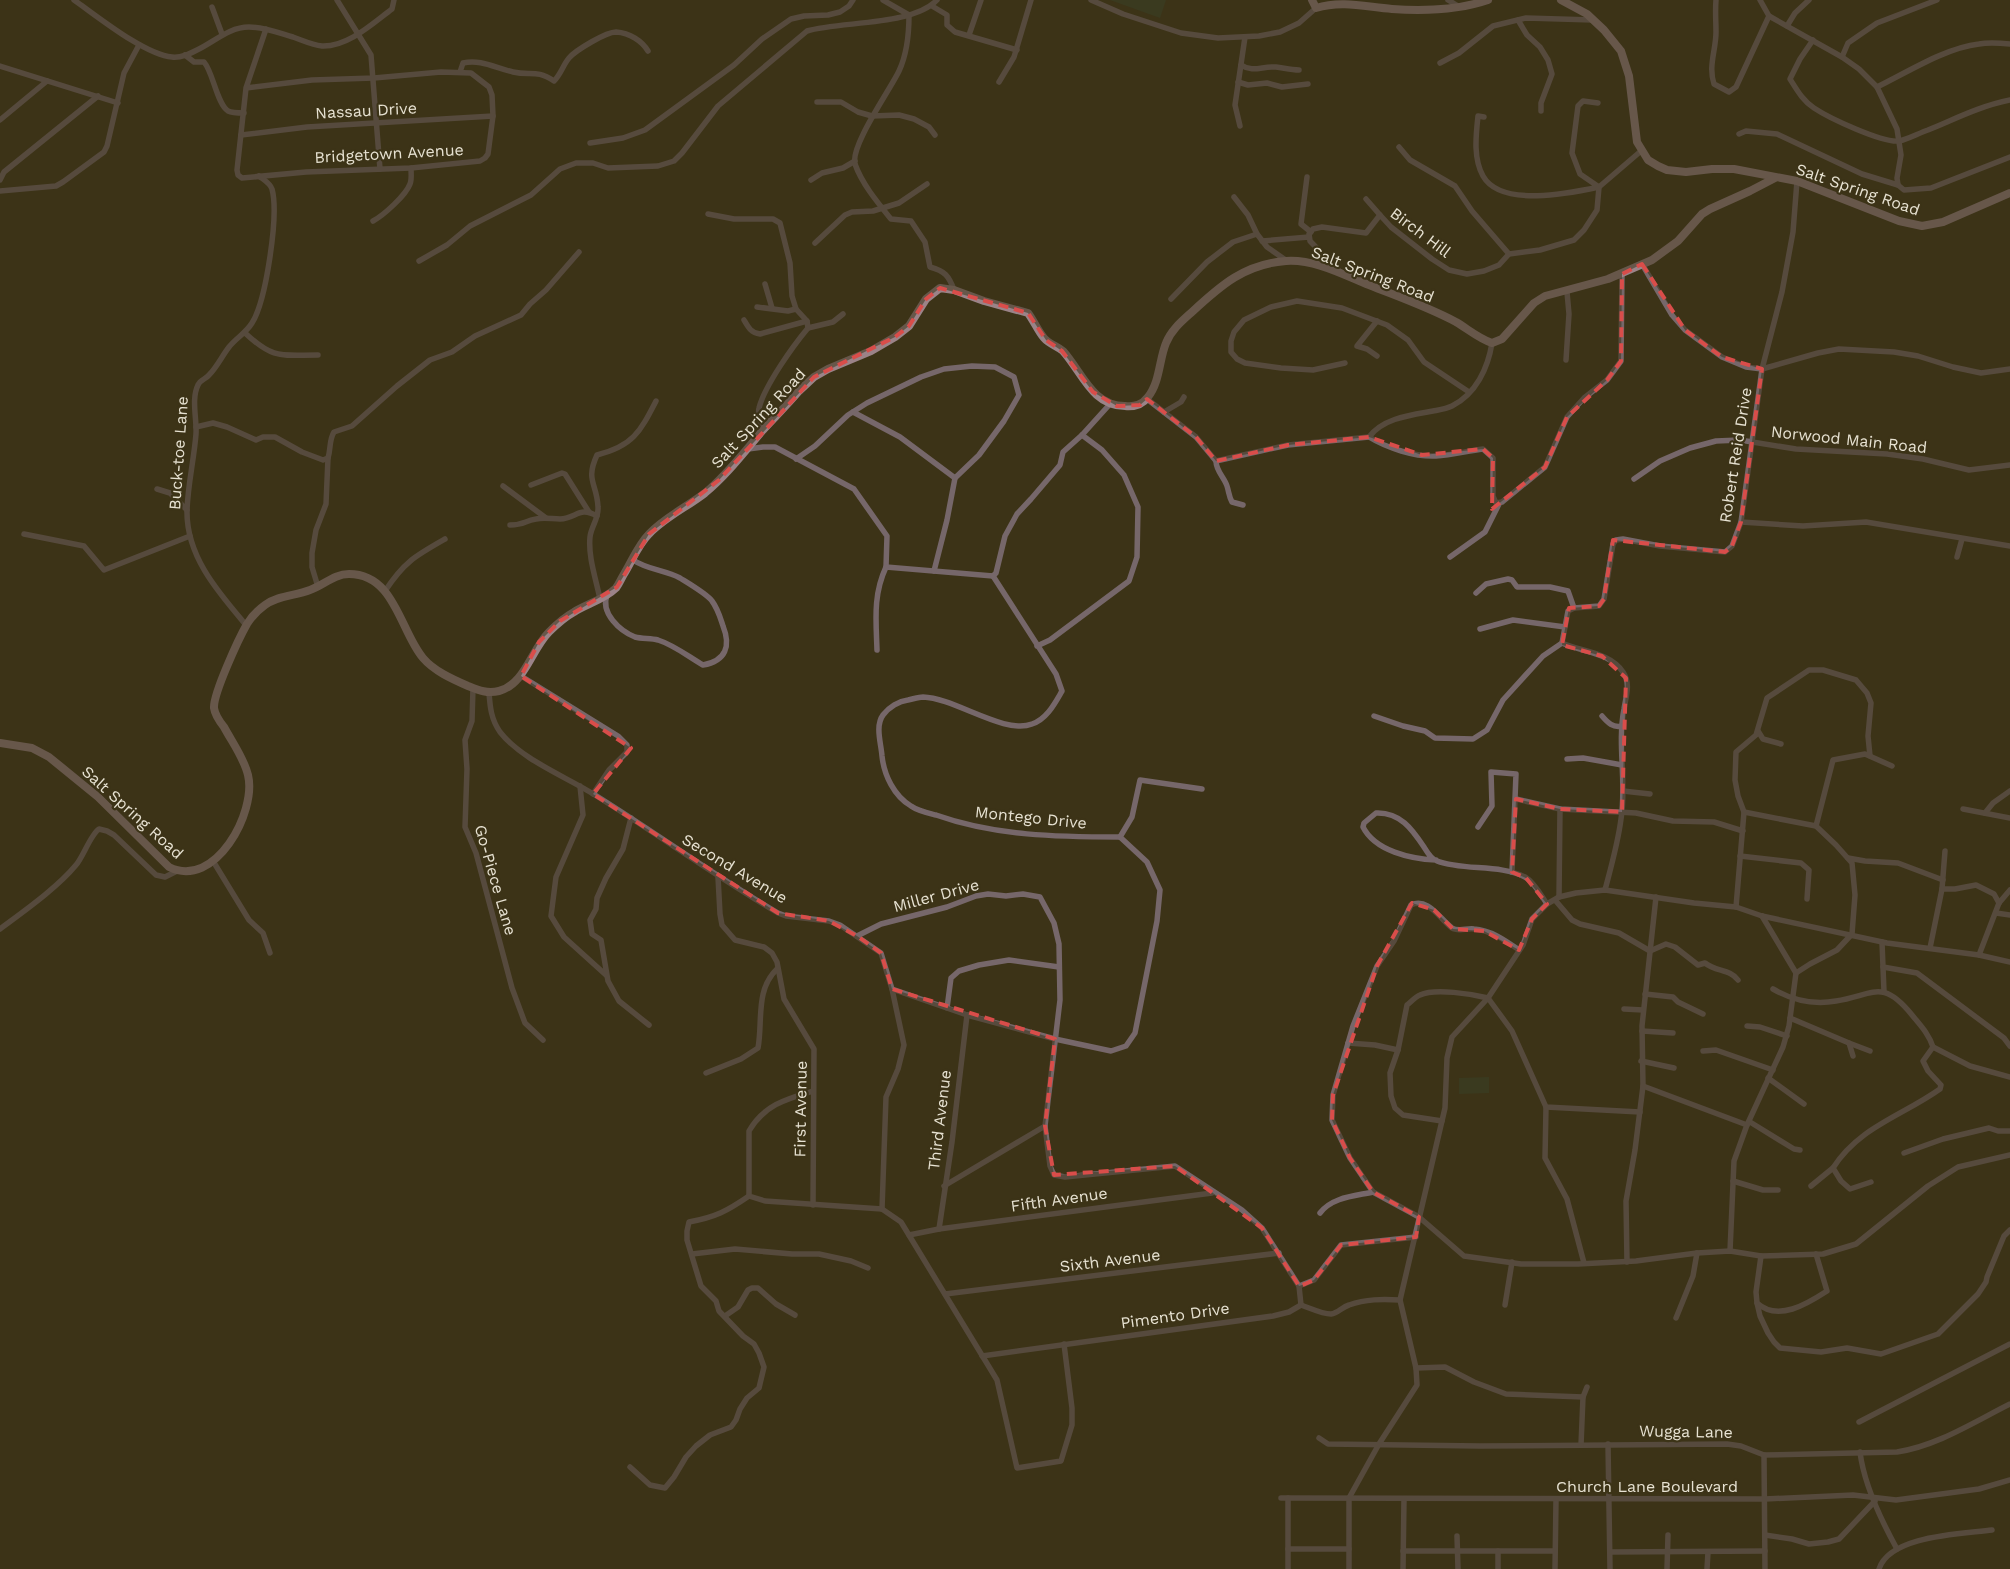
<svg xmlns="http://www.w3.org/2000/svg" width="2010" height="1569" font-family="'Work Sans',sans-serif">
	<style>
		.green { fill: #384329 }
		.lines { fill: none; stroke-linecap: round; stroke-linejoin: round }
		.street { stroke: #76676a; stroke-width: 5.5 }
		.secondary { stroke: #9b8388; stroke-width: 8 }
		.marked { fill: none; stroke: #d94d4a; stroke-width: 4; stroke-dasharray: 10 6; stroke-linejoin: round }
		.labels { text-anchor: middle; stroke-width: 4.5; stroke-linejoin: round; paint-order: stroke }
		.street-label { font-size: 16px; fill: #e7e2d2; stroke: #3c3317 }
	</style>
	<rect width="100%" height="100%" fill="#3c3317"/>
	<g class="green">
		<polygon points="1110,0 1166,0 1160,18"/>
		<polygon points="1489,1077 1489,1093 1459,1094 1459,1078"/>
	</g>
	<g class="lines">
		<g class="street">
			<path d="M74,0C97,16 145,55 172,57C181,58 189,54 197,50C214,42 229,27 249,27C264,27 279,33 293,37C302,40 312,45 322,46C348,47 373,23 392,9L394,0"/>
			<polyline points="337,0 371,55 380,169"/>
			<polyline points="883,0 909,15"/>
			<polyline points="1091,0 1123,14 1181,33 1218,38 1259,36 1280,32 1299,23 1316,8"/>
			<polyline points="1448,0 1458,6"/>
			<path d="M1716,0C1715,11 1716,21 1716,32C1716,50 1708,66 1714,84L1729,92L1736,87L1769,16"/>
			<polyline points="1760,0 1769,16 1842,57 1859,69 1877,87 1897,129 1901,155 1897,178 1898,185 1904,190 1931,188 2010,157"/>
			<polyline points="932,6 947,15 947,25 955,32 1017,50"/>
			<polyline points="212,7 222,34"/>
			<path d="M909,15C909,34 907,54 899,71C890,90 850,146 855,164C862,184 878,203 891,219L911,221L925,242L930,267C945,271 949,276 954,290"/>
			<polyline points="1518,20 1527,35 1540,47 1548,60 1552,74 1541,103 1541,111"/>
			<polyline points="1787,26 1795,13 1809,0"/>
			<polyline points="969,35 981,0"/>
			<path d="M1813,40L1800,59L1790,79C1797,90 1803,101 1814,108C1829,118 1882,143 1899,141C1908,139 1919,133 1928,130C1955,119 1980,106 2010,100"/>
			<path d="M185,55L194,62H204C213,72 217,104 228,111C232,113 238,113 244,113"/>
			<polyline points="1842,57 1848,43 1877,23 1937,0"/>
			<polyline points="1440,63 1459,53 1493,26 1526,18 1593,20"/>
			<path d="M1241,65C1253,73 1262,66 1276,67C1284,68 1291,70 1299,70"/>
			<polyline points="0,66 118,103"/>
			<path d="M460,72L463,63C481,59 495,68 513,72C531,76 536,69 554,81C561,74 563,65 569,58C576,50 606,32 616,32C630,33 642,41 648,51"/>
			<polyline points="999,82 1014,57 1031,0"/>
			<polyline points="1238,82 1248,85 1267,83 1282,87 1308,84"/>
			<path d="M1877,87C1908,72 1945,48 1979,44C1989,42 2000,43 2010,44"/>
			<polyline points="246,88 312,80 374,78 441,72 471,73 489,87 492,95 493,116 488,154 485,158 480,161 411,168 306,172 242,178 238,175 237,170 246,88 266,29"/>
			<polyline points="817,102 841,102 858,112 872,116 899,115 914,119 929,127 935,135"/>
			<path d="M1484,117L1478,116C1476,135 1473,158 1483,176C1501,208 1571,193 1599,187L1580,174L1572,153L1578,106L1583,101L1598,103"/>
			<polyline points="0,120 47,81"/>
			<polyline points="1240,126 1235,105 1245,37"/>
			<polyline points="1739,134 1746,131 1777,134 1862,174 1898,185"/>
			<polyline points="241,135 307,127 493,116"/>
			<polyline points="590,143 623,138 645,130 734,65 762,39 791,19 804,16 828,15 840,12 849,6 853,0"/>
			<polyline points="1399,147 1410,160 1455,186 1472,211 1509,254"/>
			<polyline points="1307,177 1301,224 1311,232"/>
			<polyline points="0,180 4,172 98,96"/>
			<polyline points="811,180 822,173 843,168 855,161"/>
			<polyline points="0,191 56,186 63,182 104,152 107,146 124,73 139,45"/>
			<polyline points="1234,197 1248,215 1257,234 1267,247 1287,261"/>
			<polyline points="1366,199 1380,215"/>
			<path d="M708,214L734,219H773L780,223L790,263L792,296L796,309L807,321L808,328C793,346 765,385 759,408C757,415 761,423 763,430"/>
			<path d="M373,221C384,215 406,195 410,184C412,179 411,173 411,168"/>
			<polyline points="1262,241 1309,237"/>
			<polyline points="815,243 845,215 852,212 873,211 899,203 927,184"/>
			<path d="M419,261L447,245L470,226L531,195L560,169L576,163H593L608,168L658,166L674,161L682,153L718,106L807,31C841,21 913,26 937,0"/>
			<polyline points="1642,264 1672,315 1685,330 1722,357 1746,367 1762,369 1818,353 1839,349 1894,352 1918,356 1953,367 1981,373 2010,369"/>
			<polyline points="1339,271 1310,241 1309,234 1313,229 1322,227 1366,233 1380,215 1391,227 1432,259 1449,270 1467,274 1484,271 1499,265 1509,254 1540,250 1574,240 1584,230 1597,210 1599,187 1641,151"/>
			<polyline points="765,284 772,308"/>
			<polyline points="1171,299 1207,262 1233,242 1257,234"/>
			<polyline points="757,307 788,311 796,309"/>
			<path d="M744,320C748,327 751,333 760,334L807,321"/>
			<polyline points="808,328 833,322 843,314"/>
			<path d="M245,333C274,360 281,355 318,355"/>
			<polyline points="1377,356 1367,349 1357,346 1377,321"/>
			<polyline points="1566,360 1569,314 1567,292"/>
			<polyline points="1345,363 1313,370 1281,368 1245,363 1237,359 1231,352 1231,341 1234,332 1244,320 1271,307 1297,301 1342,308 1387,325 1408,340 1424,362 1469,392"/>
			<path d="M1147,399L1196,437L1216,461L1288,445L1369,437C1383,418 1411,415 1433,411C1438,410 1446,409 1452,406C1476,394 1488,368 1492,343"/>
			<polyline points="853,412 900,437 955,478"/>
			<polyline points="1164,412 1181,402 1184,397"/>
			<path d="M196,427L213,423L227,427L256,440L263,437H275L302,452L323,460L328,458C331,448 329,440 334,432L352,426L397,386L430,360L452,352L475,336L521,315L530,304L546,290L579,252"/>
			<path d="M1369,437C1387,448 1415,457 1436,456C1452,455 1467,451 1483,449L1493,458V496L1496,503L1502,502L1545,467L1567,417L1584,398L1607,380L1621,361L1622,274"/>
			<polyline points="748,449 763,447 775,447 854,489 887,536 886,567 993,576"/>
			<polyline points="796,459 815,446 848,415 867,403 921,377 944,369 972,366 995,367 1014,377 1019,395 1004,421 979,455 955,478 947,520 934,571"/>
			<path d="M1216,461C1216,471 1224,477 1227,486C1229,492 1229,497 1232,502L1243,505"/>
			<polyline points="1634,479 1660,461 1690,448 1716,441 1740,440 1796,449 1887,454 1923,459 1969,470 2010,465"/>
			<polyline points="531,485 562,473 565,474 589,512"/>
			<polyline points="503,486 546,518"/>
			<polyline points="157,489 170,493 187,510"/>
			<polyline points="1741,522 1803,526 1866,522 2010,546"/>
			<path d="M510,525C525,525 524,521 536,519C544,517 552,519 560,519C577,518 579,506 597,516"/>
			<polyline points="24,534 84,546 104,570 190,536"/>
			<polyline points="1450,557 1485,532 1499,504"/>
			<polyline points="1957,557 1962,539"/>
			<path d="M993,576L1056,674L1062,691C1055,703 1047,719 1032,724C1004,735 955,698 923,697C919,697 913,699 908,700C899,701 889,707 883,715C875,726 881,743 882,756C884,775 894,796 911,806C918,811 928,813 936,815C995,836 1058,837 1120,837"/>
			<polyline points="993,576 996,573 1005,536 1017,514 1031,499 1060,465 1063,452 1082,435 1110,404"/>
			<polyline points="318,587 312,567 312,553 316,530 326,504 328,458"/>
			<path d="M385,591C404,562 415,556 445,539"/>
			<polyline points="1476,593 1486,584 1508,579 1512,580 1517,587 1550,587 1568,591 1574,608"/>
			<path d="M607,595C600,613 620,631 635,637C642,639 651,638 658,640C674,645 689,657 703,665C726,661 731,646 723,626C720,617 718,609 712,601C707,594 688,583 680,578C665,570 648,570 633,560"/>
			<path d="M600,599C596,579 588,557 590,537C591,527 599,518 598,507C597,483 585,481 597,455C633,446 640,432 656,401"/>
			<path d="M246,625C218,592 186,556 187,510C188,484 194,459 196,434C197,419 191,399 198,385C200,380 206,379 209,375C217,367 222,356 229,347C236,338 246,333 252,323C266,301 279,215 272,189C270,183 264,180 259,176"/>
			<polyline points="1480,629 1513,620 1565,627"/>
			<path d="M1562,643C1582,652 1609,652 1623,672C1631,684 1626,696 1624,709C1617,745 1627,783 1621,819C1618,843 1611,867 1605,890"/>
			<polyline points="1037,646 1050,640 1129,581 1137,557 1138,507 1124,475 1102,450 1082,435"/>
			<path d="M877,650C876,620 873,595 886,567"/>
			<polyline points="521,676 618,736 627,745 627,752 609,770 593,794"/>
			<polyline points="473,688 472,721 465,740 467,769 465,827 476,853 512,988 525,1023 543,1040"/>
			<path d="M489,692C490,707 491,719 500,732C522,760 565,776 595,795C656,833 715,876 778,913L786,916L829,921L840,925L881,953L892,989L904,1045L898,1069L886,1097L882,1209"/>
			<polyline points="1374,716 1403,726 1425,731 1435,738 1473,739 1487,730 1503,700 1543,656 1562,643 1568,611 1574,608 1599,606 1604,599 1613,544 1616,540 1623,539 1660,546 1725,552 1732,546 1741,522 1762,369 1782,292 1793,232 1797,181"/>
			<path d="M1602,716C1608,723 1613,728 1622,726"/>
			<polyline points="1758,731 1763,739 1781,744"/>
			<polyline points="1567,759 1583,758 1622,765"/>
			<polyline points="580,786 583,815 556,877 551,916 564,937 606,975"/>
			<polyline points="1623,791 1650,794"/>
			<polyline points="1516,799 1560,809 1636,813 1673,821 1714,822 1743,831"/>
			<polyline points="1963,809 2010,818"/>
			<polyline points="1744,812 1816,826 1836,845 1852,863 1855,895 1852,934 1837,950 1810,964 1796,973"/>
			<polyline points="1985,813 1993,803 2010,791"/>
			<polyline points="631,818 623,849 606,878 597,898 596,909 590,920 592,934 601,940 608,981 619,1001 649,1025"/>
			<polyline points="1816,826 1833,760 1865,754 1892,766"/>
			<polyline points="1478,827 1492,806 1491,772 1516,774 1512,872"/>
			<polyline points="1740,856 1801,863 1809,870 1807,899"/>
			<polyline points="1848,858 1865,861 1898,863 1943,880"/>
			<path d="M1436,860C1411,859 1375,851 1363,827L1364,823L1376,813C1400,812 1412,829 1424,847C1427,852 1431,859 1437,861C1463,871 1500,864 1525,877C1534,882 1541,895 1547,904"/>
			<polyline points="213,861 249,920 263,933 270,953"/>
			<polyline points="718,877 720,914 722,925 735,940 764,947 772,953 777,962 784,999 814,1049 813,1205"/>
			<polyline points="1942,889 1955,889 1976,885 1994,894 1999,903"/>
			<polyline points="1559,897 1560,809"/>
			<path d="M1555,900L1572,920L1580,924L1619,933L1650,951L1666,944L1675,947L1698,965L1705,963C1716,972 1730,969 1738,980"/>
			<polyline points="1736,907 1744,812 1738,796 1735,780 1736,752 1756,735 1767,698 1809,670 1823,670 1856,680 1867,693 1871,703 1868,736 1870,756"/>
			<polyline points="1996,913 2010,915"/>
			<path d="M0,929C24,911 57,888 76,865C83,857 91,834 99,829L107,831L114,835L156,875L165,877L177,871"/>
			<polyline points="857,936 881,924 947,907 976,896 988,894 1006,896 1023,894 1040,897 1054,923 1059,944 1060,1000 1045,1126 1050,1166 1054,1175 1065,1177 1175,1166 1242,1210 1262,1228 1299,1286 1301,1305"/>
			<polyline points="1882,942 1883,967 1917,973 2004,1038 2010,1046"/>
			<polyline points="1930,948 1942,889 1945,851"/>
			<path d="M1519,950C1506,941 1491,930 1474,929C1467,928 1458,932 1452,928C1440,919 1428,897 1411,905L1394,941L1377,966L1353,1026L1333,1095L1332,1120L1350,1158L1373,1192L1419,1217L1464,1256L1521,1264H1578L1636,1261L1697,1253L1730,1251L1761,1256L1823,1254L1856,1244L1928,1186L1958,1167L2010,1155"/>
			<polyline points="1979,955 1999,903 2010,890"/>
			<polyline points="1883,967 1884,992"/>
			<polyline points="892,989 967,1015 1055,1039 1111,1051 1126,1046 1135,1033 1157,921 1160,890 1147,862 1120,837 1132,817 1140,780 1202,789"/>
			<path d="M1773,989C1792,1000 1814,1005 1836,1001C1874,995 1882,978 1912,1015C1920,1025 1929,1034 1933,1047L1923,1061L1928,1071L1941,1085L1940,1089C1902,1116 1859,1127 1833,1168L1841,1181L1850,1189L1871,1182"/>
			<polyline points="1645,994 1673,997 1678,1002 1703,1014"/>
			<polyline points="947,1008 951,978 959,971 979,965 1009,960 1059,967"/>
			<polyline points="1624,1009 1643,1010"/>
			<polyline points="1790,1018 1849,1043 1853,1056"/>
			<polyline points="1747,1026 1760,1027 1787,1036"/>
			<polyline points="1642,1031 1673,1033"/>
			<polyline points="1348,1043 1375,1045 1398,1050"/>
			<polyline points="1849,1043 1870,1051"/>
			<polyline points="1933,1047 1970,1066 2010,1077"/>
			<polyline points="1703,1051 1716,1050 1773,1070"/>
			<polyline points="1641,1061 1674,1068"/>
			<path d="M706,1073L741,1059L758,1048C763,1021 755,990 777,969"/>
			<polyline points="1768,1078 1804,1104"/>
			<polyline points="1643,1086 1747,1125"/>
			<path d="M813,1091C786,1099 764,1105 749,1131V1196L765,1201L882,1209L901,1222L997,1380L1017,1468L1061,1461L1072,1425V1408L1064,1344"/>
			<polyline points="1546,1107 1545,1158 1567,1199 1584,1263"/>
			<path d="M1442,1121L1403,1115L1395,1108L1391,1096L1390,1073L1398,1050L1407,1005C1411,1002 1415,997 1420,995C1435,988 1472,994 1488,998L1512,1031L1546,1107L1640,1112"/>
			<polyline points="1750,1122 1794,1149 1800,1150"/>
			<polyline points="1904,1153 1943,1139 1989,1128 1998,1131 2010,1131"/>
			<polyline points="1733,1181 1763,1190 1778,1190"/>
			<polyline points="944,1186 1045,1126"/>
			<polyline points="1811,1186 1833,1168"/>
			<path d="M1320,1213C1332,1197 1355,1196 1373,1192"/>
			<polyline points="939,1229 952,1142 967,1015"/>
			<polyline points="909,1235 939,1229 1212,1193"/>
			<polyline points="1730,1251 1734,1161 1747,1125 1783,1047 1789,1026 1796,973 1762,916"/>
			<polyline points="692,1254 735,1249 792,1254 819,1254 851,1261 868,1268"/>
			<path d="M1761,1256L1756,1292L1757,1303C1778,1322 1807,1304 1827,1291L1816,1254"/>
			<polyline points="1627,1262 1626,1201 1635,1150 1643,1086 1642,1026 1656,897"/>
			<polyline points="1299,1286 1314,1280 1341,1245 1416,1237"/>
			<polyline points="945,1294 1279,1253"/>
			<polyline points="1757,1303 1760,1316 1768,1333 1774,1342 1780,1348 1821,1352 1847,1348 1881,1354 1938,1334 1978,1294 1986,1282 1987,1277 2004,1236 2010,1230"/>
			<path d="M1301,1305C1310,1308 1322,1314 1331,1314C1338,1313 1342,1307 1349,1305C1366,1299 1382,1299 1400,1300"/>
			<polyline points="1505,1305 1512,1262"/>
			<polyline points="725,1316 738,1307 748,1290 752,1288 758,1288 776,1304 795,1315"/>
			<polyline points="1676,1318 1693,1276 1697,1253"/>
			<polyline points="982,1356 1273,1316 1289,1312 1301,1305"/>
			<polyline points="1416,1368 1445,1367 1474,1382 1506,1394 1583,1397"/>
			<polyline points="1859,1422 2010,1344"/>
			<path d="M1319,1438L1328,1444L1480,1446L1727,1444L1741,1446L1764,1455L1897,1452C1937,1446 1974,1422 2010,1404"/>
			<polyline points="1608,1444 1610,1569"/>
			<polyline points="1581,1445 1583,1397 1587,1387"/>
			<path d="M1860,1452C1864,1485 1881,1520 1897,1549"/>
			<polyline points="1764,1455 1765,1569"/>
			<path d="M630,1467L650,1485L665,1488L674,1477L686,1457L696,1446L710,1435L731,1427L736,1420L740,1409L747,1398L759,1388L764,1367L759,1353L754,1344L743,1336L719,1311L716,1301L701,1286L687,1240V1231L689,1222C716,1217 727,1211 749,1196"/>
			<polyline points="1281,1498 1765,1499 1853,1495 1896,1500 1979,1489 2010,1480"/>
			<polyline points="1765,1535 1792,1539 1809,1544 1828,1542 1839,1539 1875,1501"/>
			<polyline points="1457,1536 1458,1569"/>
			<polyline points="1288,1549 1349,1549"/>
			<polyline points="1403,1551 1555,1551"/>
			<polyline points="1498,1551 1498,1569"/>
			<polyline points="1610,1552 1765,1551"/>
			<polyline points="1288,1569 1288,1498"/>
			<polyline points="1349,1569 1349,1498 1379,1444 1417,1385 1416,1368 1400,1300 1445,1108 1447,1058 1452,1037 1488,998 1523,945 1532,919 1547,904 1559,897 1576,893 1605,890 1694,903 1736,907 1762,916 1887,943 1979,955 2010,962"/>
			<polyline points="1403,1569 1404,1499"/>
			<polyline points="1555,1569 1556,1500"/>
			<polyline points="1667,1569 1668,1535"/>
			<polyline points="1707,1569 1708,1552"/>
			<path d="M1879,1569C1890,1535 1963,1534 1992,1530"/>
		</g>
		<g class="secondary">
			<path d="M1312,0L1316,8C1342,0 1366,7 1392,9C1422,11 1459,10 1488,0"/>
			<polyline points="1561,0 1587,14 1604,30 1621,51 1629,76 1637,142 1648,160 1658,166 1667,170 1686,172 1712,169 1734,169 1797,181 1899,221 1922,226 1943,222 2010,193"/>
			<path d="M0,743L32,748L49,757L98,797L169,867C215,890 257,812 248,775C244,758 232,742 224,727C220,722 215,715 214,708C213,694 239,638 247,624C252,616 258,610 265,605C279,595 295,596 310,590C324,585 334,574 349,574C395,574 400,631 423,658C434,671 452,679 468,686C478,690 487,694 499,691C525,684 531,650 549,632C557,624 565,617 574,612C587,604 605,599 616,588C619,584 621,579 624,574C632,561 638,545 649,534C665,517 687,507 705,493C727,475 745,451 763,430C775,417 788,404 799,391L814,377L828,369L871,351L895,337L909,326L926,299L940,288L954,290L984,301L1028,313C1034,321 1038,331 1044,338C1049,344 1057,346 1063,351C1082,372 1092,406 1125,406C1135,407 1142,405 1148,397C1160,382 1159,360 1166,343C1171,330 1182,321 1192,312C1221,285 1245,264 1286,261C1315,259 1344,275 1369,285C1399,297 1428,307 1456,322C1468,329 1478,338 1492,343L1502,339L1534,303L1545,296L1608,279L1652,260L1678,241L1702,214L1710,209L1750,191L1775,178"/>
		</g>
	</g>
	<path d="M0 0H2010V1569H0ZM1642,264L1685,330L1722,357L1762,369L1741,522L1732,546L1725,552L1613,540L1604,599L1599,606L1569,608L1562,645L1602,656L1626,678L1622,812L1560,809L1516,799L1512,872L1526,878L1547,904L1532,919L1519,950L1484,931L1453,929L1434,910L1412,903L1377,966L1333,1095L1332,1120L1350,1158L1373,1192L1419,1217L1416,1237L1341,1245L1314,1280L1305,1284L1299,1286L1262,1228L1175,1166L1054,1175L1045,1126L1055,1039L892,989L881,953L857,936L829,921L778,913L593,794L631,748L521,676L539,642L560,621L617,587L649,534L719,480L814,377L895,337L909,326L926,299L940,288L1028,313L1046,340L1062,351L1093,392L1117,406L1140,405L1147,399L1196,437L1216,461L1288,445L1369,437L1422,455L1483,449L1493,458L1492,509L1545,467L1567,417L1607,380L1621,361L1622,274Z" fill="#3c3317" fill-opacity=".55" fill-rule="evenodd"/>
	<path class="marked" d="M1642,264L1685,330L1722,357L1762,369L1741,522L1732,546L1725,552L1613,540L1604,599L1599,606L1569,608L1562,645L1602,656L1626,678L1622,812L1560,809L1516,799L1512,872L1526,878L1547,904L1532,919L1519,950L1484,931L1453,929L1434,910L1412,903L1377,966L1333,1095L1332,1120L1350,1158L1373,1192L1419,1217L1416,1237L1341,1245L1314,1280L1305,1284L1299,1286L1262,1228L1175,1166L1054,1175L1045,1126L1055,1039L892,989L881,953L857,936L829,921L778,913L593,794L631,748L521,676L539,642L560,621L617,587L649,534L719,480L814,377L895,337L909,326L926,299L940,288L1028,313L1046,340L1062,351L1093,392L1117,406L1140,405L1147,399L1196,437L1216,461L1288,445L1369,437L1422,455L1483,449L1493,458L1492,509L1545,467L1567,417L1607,380L1621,361L1622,274Z"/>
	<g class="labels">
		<g class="street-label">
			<text transform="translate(366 110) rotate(-3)" y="6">Nassau Drive</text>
			<text transform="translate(389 153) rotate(-3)" y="6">Bridgetown Avenue</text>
			<text transform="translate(1858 189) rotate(19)" y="6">Salt Spring Road</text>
			<text transform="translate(1421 232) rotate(37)" y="6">Birch Hill</text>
			<text transform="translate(1373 274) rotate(21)" y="6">Salt Spring Road</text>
			<text transform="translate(758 418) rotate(-47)" y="6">Salt Spring Road</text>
			<text transform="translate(1849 439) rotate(6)" y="6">Norwood Main Road</text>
			<text transform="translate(178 453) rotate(-86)" y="6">Buck-toe Lane</text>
			<text transform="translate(1735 455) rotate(-81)" y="6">Robert Reid Drive</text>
			<text transform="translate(133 812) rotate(42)" y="6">Salt Spring Road</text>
			<text transform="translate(1031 817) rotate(6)" y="6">Montego Drive</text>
			<text transform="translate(735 868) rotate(31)" y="6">Second Avenue</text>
			<text transform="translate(496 880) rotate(74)" y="6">Go-Piece Lane</text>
			<text transform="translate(936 895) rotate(-15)" y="6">Miller Drive</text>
			<text transform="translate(800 1109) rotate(-89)" y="6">First Avenue</text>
			<text transform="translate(939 1120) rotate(-83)" y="6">Third Avenue</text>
			<text transform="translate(1059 1199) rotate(-8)" y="6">Fifth Avenue</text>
			<text transform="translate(1110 1260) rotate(-7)" y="6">Sixth Avenue</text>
			<text transform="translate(1175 1315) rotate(-8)" y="6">Pimento Drive</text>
			<text transform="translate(1686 1431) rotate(1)" y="6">Wugga Lane</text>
			<text x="1647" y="1492">Church Lane Boulevard</text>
		</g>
	</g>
</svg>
